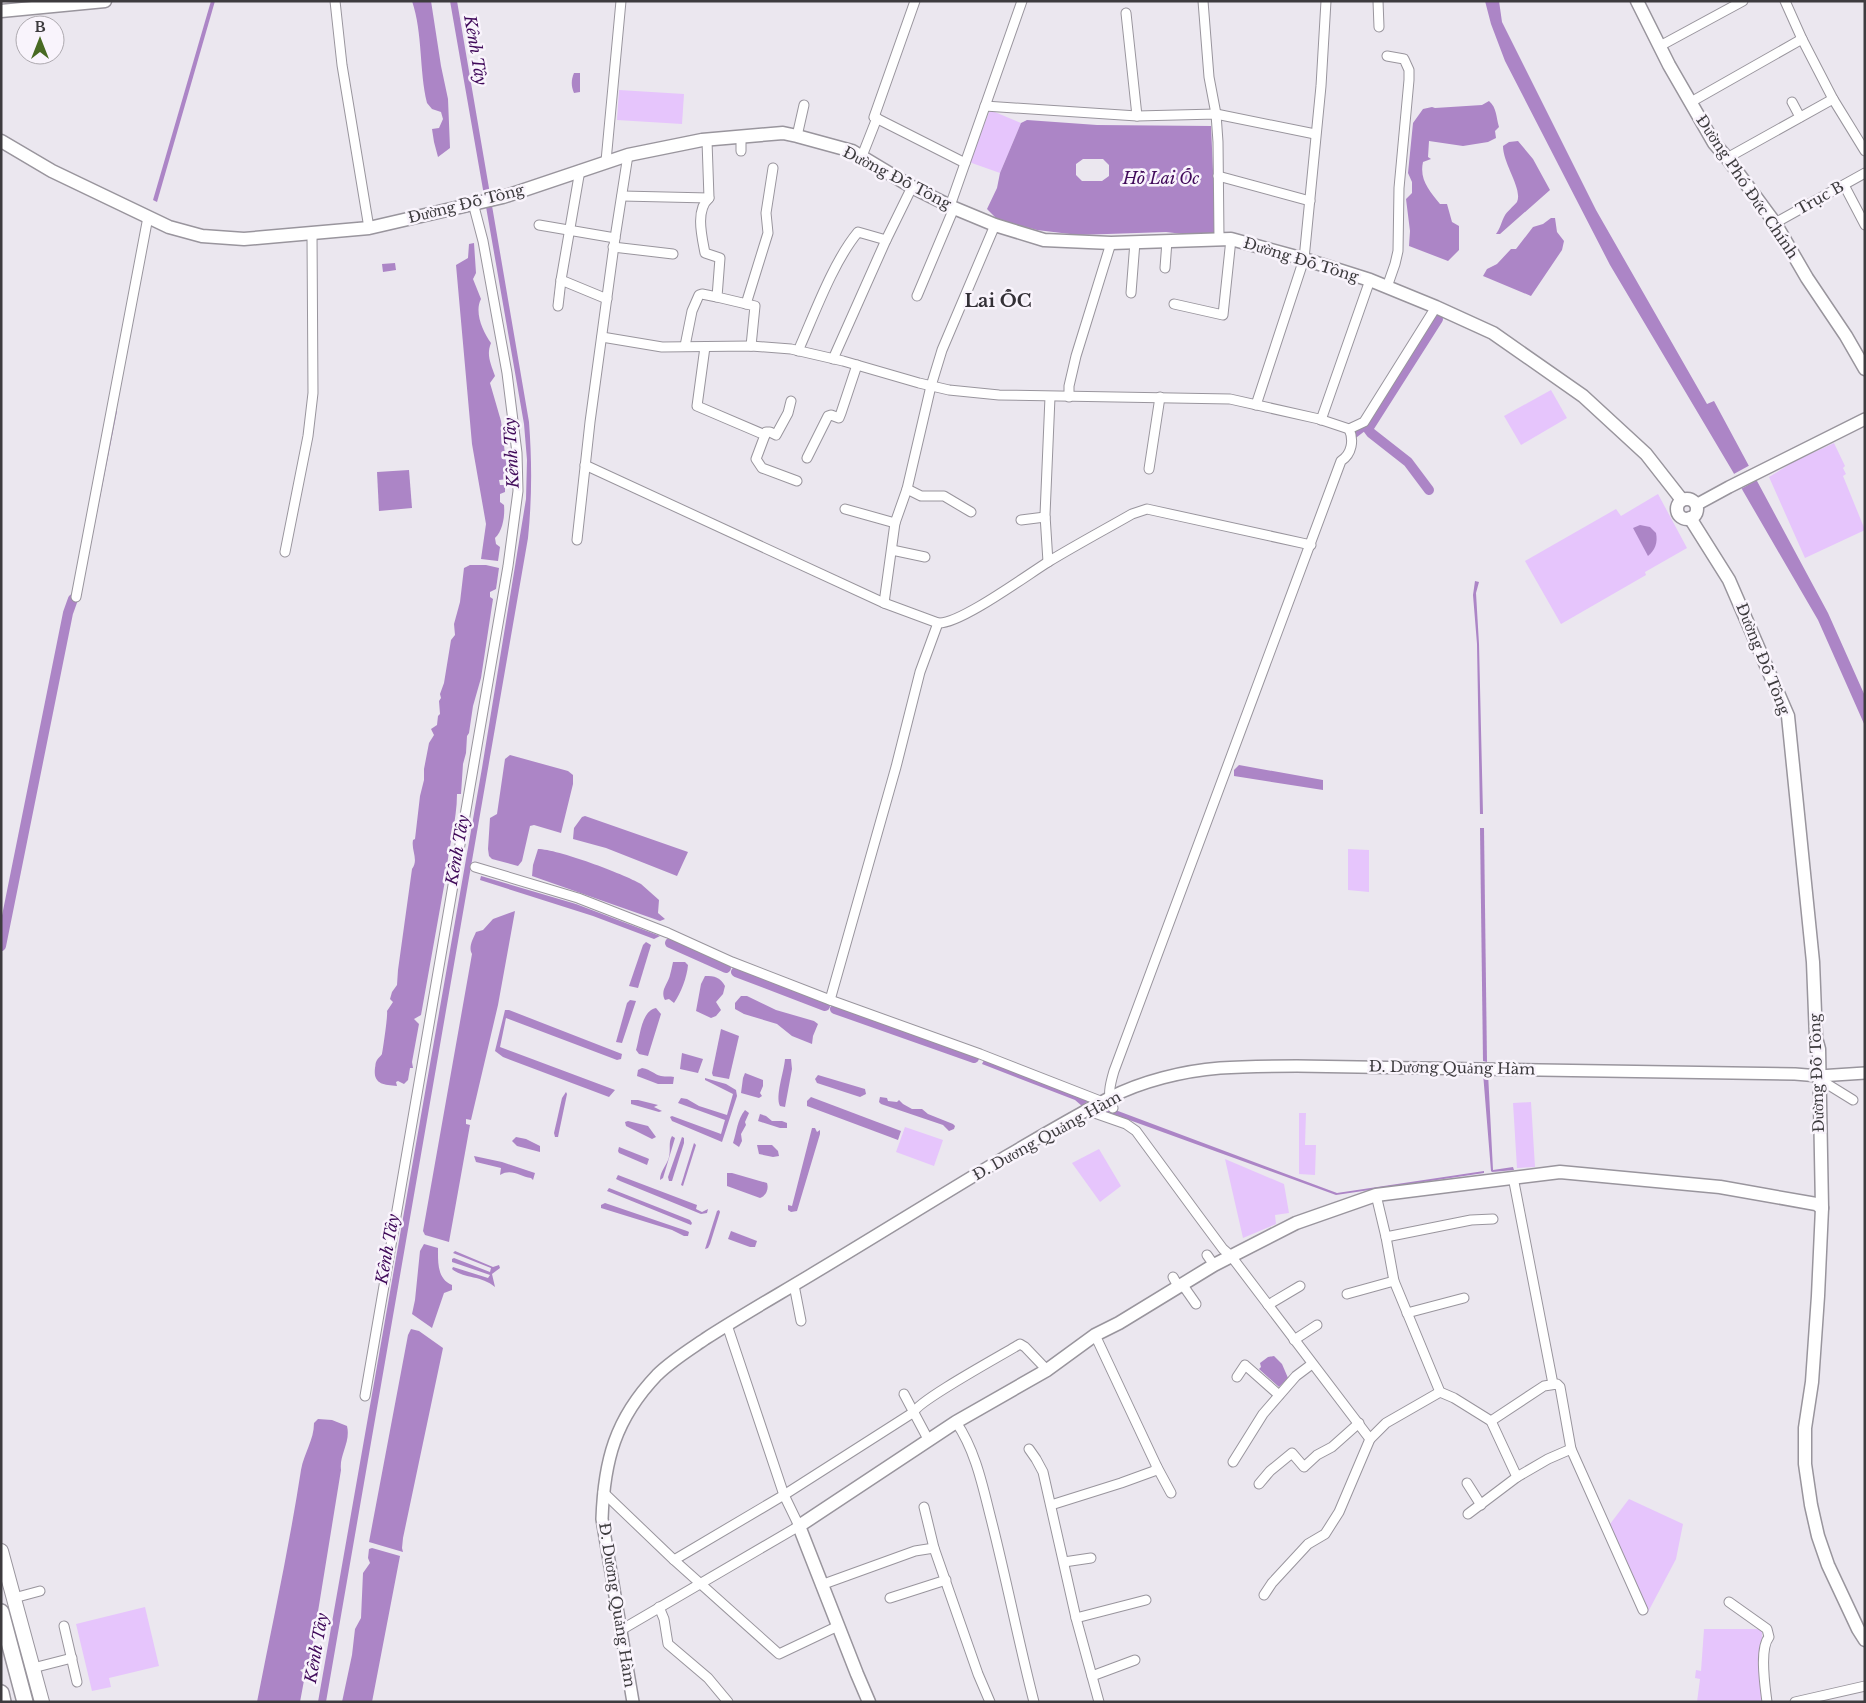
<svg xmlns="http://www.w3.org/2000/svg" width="1866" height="1703" font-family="'Libre Baskerville',serif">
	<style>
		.green { fill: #e6c5fc }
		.water { fill: #ac85c6; fill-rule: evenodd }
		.pier { fill: #ebe7ef }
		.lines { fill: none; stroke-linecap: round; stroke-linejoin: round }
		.canal { stroke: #ac85c6; stroke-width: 10 }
		.minor-casing { stroke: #99959d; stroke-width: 11 }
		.tertiary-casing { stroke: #99959d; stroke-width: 14 }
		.secondary-casing { stroke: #99959d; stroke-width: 15 }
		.primary-casing { stroke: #99959d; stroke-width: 16 }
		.trunk-casing { stroke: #99959d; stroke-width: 18 }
		.minor { stroke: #fff; stroke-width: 9 }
		.tertiary { stroke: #fff; stroke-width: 11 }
		.secondary { stroke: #fff; stroke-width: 12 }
		.primary { stroke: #fff; stroke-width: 14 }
		.trunk { stroke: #fff; stroke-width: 15 }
		.labels { text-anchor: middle; stroke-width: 5; stroke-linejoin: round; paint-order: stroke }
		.street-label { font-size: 15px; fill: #3d3b3e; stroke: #f9f4fc }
		.water-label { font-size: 16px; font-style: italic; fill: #400a5a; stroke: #f9f4fc }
		.quarter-label { font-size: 18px; font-weight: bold; fill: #333036; stroke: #f9f4fc }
	</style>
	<rect width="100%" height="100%" fill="#ebe7ef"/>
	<g class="green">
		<polygon points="619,90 684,94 682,124 617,120"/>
		<polygon points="990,110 1021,123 1000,173 969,162"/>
		<polygon points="1551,390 1567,418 1521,445 1504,416"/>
		<polygon points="1834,443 1845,466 1843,468 1846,474 1843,476 1865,530 1805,558 1769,477 1793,462"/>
		<polygon points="1658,494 1687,548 1645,572 1646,575 1561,624 1525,561 1616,509 1621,516"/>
		<polygon points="1348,849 1369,850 1369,892 1348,890"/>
		<polygon points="1531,1102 1535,1167 1517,1168 1513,1103"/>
		<polygon points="1299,1113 1306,1113 1305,1145 1316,1145 1315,1175 1299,1174"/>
		<polygon points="905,1127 943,1140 934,1166 896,1152"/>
		<polygon points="1099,1149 1121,1186 1100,1202 1072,1163"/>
		<polygon points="1225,1159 1284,1184 1289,1213 1275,1215 1276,1224 1243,1238"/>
		<polygon points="1629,1499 1683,1524 1676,1559 1648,1612 1604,1532"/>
		<polygon points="145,1607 159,1666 109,1678 111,1687 92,1691 76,1624"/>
		<polygon points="1704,1629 1762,1629 1763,1702 1697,1702 1700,1679 1695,1678 1696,1670 1701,1671"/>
	</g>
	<g class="water">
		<polygon points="211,1 215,1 157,202 153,200"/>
		<path d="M412,1H431L441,66L448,99L450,148L438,157L434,142L432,129L439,128L443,119L441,112L432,109L427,103C419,70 423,34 412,1Z"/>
		<path d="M450,1H457L529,422C532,461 532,499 528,538L326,1702H318L482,768L526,499L527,460L524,424Z"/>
		<polygon points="1485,1 1499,1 1502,22 1596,210 1707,404 1714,401 1828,613 1865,696 1865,726 1818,620 1743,491 1733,472 1610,265 1505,61 1491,24"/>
		<path d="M574,73H580V92L574,93C571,86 571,80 574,73Z"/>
		<path d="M1489,101C1497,108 1496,117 1499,127L1495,131L1496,138L1488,142L1463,146L1429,141L1428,157L1431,159L1423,162C1419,180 1430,191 1440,204H1447L1452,222L1459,226V250L1448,261L1409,246L1410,231L1406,199L1412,193V182L1408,173L1413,123L1423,109L1432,107L1435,108L1482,105Z"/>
		<path d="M1027,120L1097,125L1211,126L1216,238L1166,232L1078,235L1037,230L998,220L987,209L997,188L1000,173L1021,123ZM1083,159H1103L1109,165V176L1102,181H1082L1076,175V164Z"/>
		<path d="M1518,141L1533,159L1550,190L1500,234H1496C1500,229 1501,223 1504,217C1507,211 1513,207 1517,202C1523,189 1503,164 1503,146L1509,142Z"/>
		<polygon points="1551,218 1555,218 1557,232 1564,241 1562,250 1531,296 1483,276 1487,269 1497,264 1511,249 1516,249 1533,227 1543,224"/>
		<path d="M474,243L476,273L473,279L481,299C474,312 483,332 491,343C486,355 491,364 495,376L490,383L501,421L508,479L499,480L500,485H505V492L500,494V502L504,505C505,515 503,531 495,538L496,544L500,547L498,561L481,559L486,524L472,444L456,265L468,258L469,244Z"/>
		<polygon points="395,263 396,270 383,272 382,264"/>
		<polygon points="115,411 117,411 82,589"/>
		<polygon points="409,470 412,508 379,511 377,472"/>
		<path d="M1640,525L1650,527L1656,533C1658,543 1655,550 1648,556L1633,528Z"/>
		<path d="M470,565H486L499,568L496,589L490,592V597L493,599L481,678L473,706L469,733L467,736L466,753L463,764L461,794H457C457,821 448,848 446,875L421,1015L414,1019L419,1024L412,1062L413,1068H410L408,1080L404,1084L398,1081L396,1082L397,1086C383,1085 373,1084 375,1068C376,1063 375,1064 377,1060C378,1058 381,1056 382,1054C383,1049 388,1015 387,1011L393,1002L390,999L392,992L397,985L398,970L412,869C419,859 411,851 413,840L415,839L420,796L424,780V769L429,743L434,735L431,729L437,725L438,716L440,714L439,701L441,698L440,694L444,683L451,640L455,635L454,624L460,602L464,568Z"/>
		<polygon points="1475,581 1479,582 1476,593 1479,644 1483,814 1480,814 1477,644 1473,595"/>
		<polygon points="510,755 568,771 573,775 573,784 561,833 534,825 530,826 522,861 518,866 492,859 489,856 488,849 490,818 497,814 505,759"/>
		<polygon points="1239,765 1323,780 1323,790 1234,776 1234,770"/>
		<polygon points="585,816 688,852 677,876 606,848 573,839 574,828 582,817"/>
		<polygon points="1480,828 1484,828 1487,1062 1483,1061"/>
		<path d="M538,849C557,849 624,874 641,884C647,889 653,895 659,900L658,913L665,919L660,921L532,876L533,865Z"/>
		<polygon points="481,876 576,904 660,936 654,939 593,916 480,880"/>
		<path d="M515,911L498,1005L471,1120L466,1119V1124L470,1125L449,1242L425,1235L423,1231L472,954C468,947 473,939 476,932L483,930L493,919Z"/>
		<polygon points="646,942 651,945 638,988 629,986 643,945"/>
		<path d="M673,962H685L688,965C687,977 681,993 674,1003L669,999L665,1000C660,990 668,984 670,975C671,971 672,967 673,962Z"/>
		<path d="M705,976C715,976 720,977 725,986L723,994L716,1002L721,1010L716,1016L711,1018L696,1011L701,984Z"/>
		<polygon points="741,996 747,996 776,1010 814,1021 818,1024 813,1036 812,1044 792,1036 777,1024 744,1014 735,1009 735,1003"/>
		<polygon points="630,1000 636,1001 622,1043 616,1042 627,1003"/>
		<path d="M656,1008L661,1014L648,1056L639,1054L636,1050C640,1037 641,1011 656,1008Z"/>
		<polygon points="505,1010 509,1010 622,1054 621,1059 617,1060 506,1018 500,1047 615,1090 609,1097 503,1057 495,1051"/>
		<polygon points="721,1029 739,1036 729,1079 713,1076 712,1073"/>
		<polygon points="682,1053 703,1059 698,1073 680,1069"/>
		<path d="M785,1059H791L792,1069L785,1107L780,1106C775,1096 784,1072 785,1059Z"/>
		<polygon points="984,1060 1089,1100 1082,1106 1075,1100 982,1064"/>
		<path d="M642,1068C652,1070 653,1074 661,1076C666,1077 670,1076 674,1077L673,1084H658L637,1076L638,1070Z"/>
		<polygon points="745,1073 763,1080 763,1086 760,1093 762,1096 759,1098 741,1093 743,1078"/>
		<polygon points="1483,1073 1488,1073 1493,1170 1513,1167 1514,1170 1492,1172 1491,1171"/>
		<polygon points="818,1075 865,1089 866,1094 860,1097 817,1083 815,1079"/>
		<polygon points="705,1078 726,1084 736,1090 737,1096 722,1142 672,1121 670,1117 672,1116 721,1134 725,1120 678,1103 681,1098 687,1099 699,1106 727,1115 733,1094 705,1080"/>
		<polygon points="566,1092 567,1094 558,1137 555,1137 554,1133 562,1098"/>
		<polygon points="811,1097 901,1131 898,1140 807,1106 807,1101"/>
		<polygon points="880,1097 887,1098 888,1101 897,1102 899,1100 903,1104 912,1109 922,1109 928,1114 953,1124 955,1126 954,1129 949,1131 943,1125 881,1104 879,1102"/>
		<polygon points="631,1100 638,1100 658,1105 654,1107 662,1111 659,1112 631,1104"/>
		<polygon points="1102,1105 1337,1193 1484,1171 1484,1173 1336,1195 1099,1109"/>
		<path d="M745,1110L749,1113L745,1122L746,1125L741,1134L742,1141L739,1147L733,1143C737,1131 737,1120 745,1110Z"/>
		<polygon points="760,1114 766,1116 772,1121 782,1121 787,1123 787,1128 780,1128 758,1121"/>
		<polygon points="628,1121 648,1126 656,1137 652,1139 626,1126 625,1122"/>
		<polygon points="812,1128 815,1128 817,1132 820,1130 820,1134 797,1211 791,1212 788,1210 788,1205 792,1206"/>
		<path d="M672,1136L675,1138L663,1178L660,1180C660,1171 667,1165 669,1157C671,1149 668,1143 672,1136Z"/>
		<polygon points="516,1137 526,1139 540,1146 540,1152 517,1146 512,1141"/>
		<polygon points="682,1137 684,1138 684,1143 672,1181 669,1181 668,1177"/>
		<polygon points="694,1143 696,1145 683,1186 681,1185"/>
		<polygon points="757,1145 772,1145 778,1151 779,1156 773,1157 759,1154"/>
		<polygon points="619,1147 647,1158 649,1159 647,1165 619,1153 618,1151"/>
		<path d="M474,1156L502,1162L535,1173L533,1180L531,1178C520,1177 512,1168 500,1175L501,1168L476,1162Z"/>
		<path d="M727,1173H732L767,1183C769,1189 766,1196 760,1198L727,1186Z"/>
		<polygon points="618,1175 697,1205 696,1209 702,1212 708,1209 707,1213 701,1214 620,1181 616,1179"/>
		<polygon points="609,1188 690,1220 692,1223 691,1225 607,1191"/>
		<polygon points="605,1203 687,1231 689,1232 688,1236 684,1236 672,1230 601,1208 601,1205"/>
		<polygon points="719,1210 720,1212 710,1244 708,1248 705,1249 717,1211"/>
		<polygon points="731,1231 757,1241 755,1247 750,1247 728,1239"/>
		<path d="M424,1244L438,1248C438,1262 437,1279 452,1285V1290L444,1293L432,1328L412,1314L415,1300L420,1251Z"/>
		<path d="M455,1251L493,1267L499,1265L500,1268L492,1274L495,1287C481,1275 464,1279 452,1269L453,1267L488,1278L490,1275L452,1262V1259L454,1258L490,1272L491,1268L453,1253Z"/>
		<polygon points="411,1329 419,1331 443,1348 403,1538 402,1548 403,1552 369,1542 408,1335"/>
		<polygon points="1274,1356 1282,1364 1288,1378 1279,1387 1259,1369 1261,1367 1260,1363 1268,1357"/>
		<path d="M318,1419L332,1420L347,1426C351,1442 339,1455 341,1470L309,1667L300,1670L305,1675L300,1702H257C272,1625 289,1548 301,1470C304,1453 314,1440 314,1423Z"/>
		<polygon points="372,1548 400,1556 372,1702 342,1702 352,1655 355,1629 361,1618 363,1573 370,1563 368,1558 369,1549"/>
	</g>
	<polygon class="pier" points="1752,464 1759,479 1739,490 1732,475"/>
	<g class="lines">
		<g class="canal">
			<polyline points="1354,433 1371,420"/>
			<polyline points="1429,490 1408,462 1371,433 1368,429 1438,319"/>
			<polyline points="670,943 726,968"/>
			<polyline points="1,946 68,613 73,599"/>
			<polyline points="736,972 825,1006"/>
			<polyline points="835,1009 974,1058"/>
		</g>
		<g class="minor-casing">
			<g id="minor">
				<polyline points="335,1 342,65 369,228"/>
				<polyline points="915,1 874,117 965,163"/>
				<polyline points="1203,1 1209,77 1216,114 1218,142 1219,238"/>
				<polyline points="1378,1 1379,27"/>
				<polyline points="1785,1 1802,39 1833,99 1865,151"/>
				<polyline points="1126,13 1137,116"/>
				<polyline points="1660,46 1743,1"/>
				<polyline points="1691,102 1802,39"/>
				<polyline points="1792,102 1800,117"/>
				<polyline points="985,106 1137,116 1216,114 1315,134"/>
				<polyline points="797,136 804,105"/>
				<path d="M707,141L709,198C695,210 702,237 705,253L720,258L717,297L755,306L751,346"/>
				<polyline points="741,151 741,137"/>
				<polyline points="862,156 877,118"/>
				<polyline points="1727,158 1833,99"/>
				<polyline points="606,161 621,1"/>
				<polyline points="580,170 561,280 607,299"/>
				<polyline points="1218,176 1310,201"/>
				<polyline points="1844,185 1865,225"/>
				<polyline points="622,196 709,198"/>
				<polyline points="950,206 1022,1"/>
				<polyline points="1775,223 1865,173"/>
				<polyline points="539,225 615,238"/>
				<polyline points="613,247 673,254"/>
				<polyline points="1165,268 1167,241"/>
				<polyline points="1387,287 1395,264 1398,251 1399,188 1409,80 1409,70 1404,59 1387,56"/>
				<polyline points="1131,293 1135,242"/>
				<polyline points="917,296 954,208"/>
				<polyline points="746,304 768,233 766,213 773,168"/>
				<polyline points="1174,304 1223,315 1231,239"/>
				<polyline points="558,306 561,280"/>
				<polyline points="602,337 662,347 751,346 791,349 843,361 919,383 949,390 999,395 1230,399 1319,419 1349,429 1364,422 1436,307"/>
				<polyline points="685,346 692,311 699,295 702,294 717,297"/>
				<polyline points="705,347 697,406 765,435 756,459 762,468 797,481"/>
				<path d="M798,351C814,315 833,262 858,232L886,240"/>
				<polyline points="833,359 886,240 912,187"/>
				<polyline points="1069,397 1069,386 1076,356 1111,243"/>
				<polyline points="1256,405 1304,259 1321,86 1326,1"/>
				<polyline points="1321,420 1370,280"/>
				<polyline points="765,435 766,432 770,432 776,435 788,413 791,401"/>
				<polyline points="807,458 828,416 831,415 839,418 841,413 857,365"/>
				<path d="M585,465L884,603L938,623C959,625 1027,575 1048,562C1076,545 1104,530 1132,514L1147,509L1311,545"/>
				<polyline points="1149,469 1160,397"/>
				<polyline points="907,489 921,496 944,496 971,512"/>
				<polyline points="845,509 895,523"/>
				<polyline points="1021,520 1045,517"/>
				<polyline points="577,540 590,422 615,238 628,155"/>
				<polyline points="892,550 925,557"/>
				<polyline points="285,552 308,436 313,393 312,234"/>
				<polyline points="1048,562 1045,515 1050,397"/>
				<polyline points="76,597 148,217"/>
				<polyline points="884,603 895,523 907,489 931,386 942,350 995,225"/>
				<polyline points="475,867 578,898 668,933 732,962 830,1000 980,1054 1103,1102"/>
				<polyline points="830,1000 896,767 920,672 938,623"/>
				<polyline points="1819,1079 1853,1100"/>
				<path d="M1113,1108C1107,1095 1110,1085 1114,1071L1341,461C1352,454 1354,440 1349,429"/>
				<polyline points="1086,1110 1126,1124 1136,1131 1197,1214 1223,1249 1231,1256 1370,1439"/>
				<polyline points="1513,1177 1553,1384"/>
				<polyline points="1376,1195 1386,1237 1394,1281 1440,1392 1454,1398 1491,1421 1517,1477 1468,1514"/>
				<polyline points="1386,1237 1471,1220 1493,1219"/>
				<polyline points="1207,1255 1214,1265"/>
				<polyline points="1173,1277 1178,1286"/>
				<polyline points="1182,1284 1196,1304"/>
				<polyline points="794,1285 801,1321"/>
				<polyline points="1347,1294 1394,1281"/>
				<polyline points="1268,1305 1300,1286"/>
				<polyline points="1407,1313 1464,1298"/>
				<polyline points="1294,1340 1317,1325"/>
				<polyline points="1237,1377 1245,1365 1279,1395"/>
				<polyline points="904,1394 929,1441"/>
				<polyline points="365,1396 508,566 518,491 517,453 507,373 483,241 473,203"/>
				<polyline points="1491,1421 1544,1386 1557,1384 1560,1387 1571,1449 1643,1610"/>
				<path d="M956,1422C975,1450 982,1483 990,1515C1006,1577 1018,1640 1034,1702"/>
				<polyline points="1029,1449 1036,1459 1043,1472 1076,1618 1099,1702"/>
				<polyline points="1233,1462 1263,1414 1296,1376 1312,1364"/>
				<polyline points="1157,1467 1171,1493"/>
				<polyline points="1517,1477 1548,1459 1571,1449"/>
				<polyline points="1467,1483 1481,1505"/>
				<polyline points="1259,1484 1270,1471 1292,1453 1304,1467 1317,1455 1332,1447 1359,1423"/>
				<polyline points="603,1492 674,1560 779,1654 838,1626"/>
				<polyline points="1051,1505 1121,1483 1154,1471 1157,1467 1095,1335"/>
				<polyline points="924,1507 934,1548 978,1674 990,1702"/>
				<path d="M674,1560L784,1495L914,1412C919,1400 1004,1354 1020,1344L1025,1347L1047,1370"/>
				<polyline points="1064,1562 1091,1558"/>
				<polyline points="821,1585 915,1551 934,1548"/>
				<polyline points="1264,1595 1272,1583 1308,1544 1325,1534 1339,1512 1370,1439 1386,1423 1440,1392"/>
				<polyline points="14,1598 40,1591"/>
				<polyline points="890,1598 946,1580"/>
				<path d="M1729,1602L1767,1629L1769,1637C1759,1649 1765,1686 1767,1702"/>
				<polyline points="659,1607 664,1619 668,1644 708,1678 728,1702"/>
				<polyline points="1076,1618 1146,1600"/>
				<polyline points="64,1626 77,1682"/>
				<polyline points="621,1630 799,1526 784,1495 727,1325"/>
				<polyline points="33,1668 72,1658"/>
				<polyline points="1092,1676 1135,1660"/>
				<polyline points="1795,1702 1865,1686"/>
			</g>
		</g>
		<g class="tertiary-casing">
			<g id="tertiary">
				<polyline points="1696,505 1729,487 1865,419"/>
				<path d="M633,1702L602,1519C604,1461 615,1419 657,1375C671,1361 689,1350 705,1339C739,1317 774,1297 809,1276C908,1217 1007,1153 1109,1098C1142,1081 1183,1071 1220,1068C1246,1066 1272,1066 1297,1066L1795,1074L1819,1076L1865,1073"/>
			</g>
		</g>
		<g class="secondary-casing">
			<g id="secondary">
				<polyline points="1637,1 1669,65 1714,143 1727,158 1775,223 1807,278 1846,336 1865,369"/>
				<polyline points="1,11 105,1"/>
				<polyline points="1,141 52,171 169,227 202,236 244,239 369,228 503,197 628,155 702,140 783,133 797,136 852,151 912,187 954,208 995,225 1044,240 1111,243 1231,239 1304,259 1370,280 1436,307 1493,333 1583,396 1646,454 1682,500"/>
				<circle cx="1687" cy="509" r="10"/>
				<polyline points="1690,518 1729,580 1788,716 1813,962 1816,1038 1819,1049 1822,1208 1818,1296 1812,1382 1805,1428 1805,1464 1811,1505 1818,1536 1828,1565 1858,1629 1865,1640"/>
				<polyline points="869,1702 857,1674 799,1526 956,1422 1047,1370 1095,1335 1119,1323 1214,1265 1296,1223 1376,1195 1560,1172 1720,1187 1816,1204 1822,1208"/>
			</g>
		</g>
		<g class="primary-casing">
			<polyline id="primary" points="1,1551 42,1702"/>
		</g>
		<g class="trunk-casing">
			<g id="trunk">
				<polyline points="1,1612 25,1702"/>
				<polyline points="1,1693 3,1702"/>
			</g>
		</g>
		<use href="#minor" class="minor"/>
		<use href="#tertiary" class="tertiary"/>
		<use href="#secondary" class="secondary"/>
		<use href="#primary" class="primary"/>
		<use href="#trunk" class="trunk"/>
	</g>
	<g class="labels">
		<g class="street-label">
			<text transform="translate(897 178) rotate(27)" y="5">Đường Đỗ Tông</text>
			<text transform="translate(1747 187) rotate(56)" y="5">Đường Phó Đức Chính</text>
			<text transform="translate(1820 198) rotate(-29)" y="5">Trục B</text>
			<text transform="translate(466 204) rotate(-14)" y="5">Đường Đỗ Tông</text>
			<text transform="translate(1301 260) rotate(17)" y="5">Đường Đỗ Tông</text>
			<text transform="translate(1763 659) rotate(68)" y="5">Đường Đỗ Tông</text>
			<text transform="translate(1452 1068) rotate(1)" y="5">Đ. Dương Quảng Hàm</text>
			<text transform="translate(1817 1073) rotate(-92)" y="5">Đường Đỗ Tông</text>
			<text transform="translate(1047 1136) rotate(-29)" y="5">Đ. Dương Quảng Hàm</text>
			<text transform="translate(617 1605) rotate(81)" y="5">Đ. Dương Quảng Hàm</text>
		</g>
		<g class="water-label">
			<text transform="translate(476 50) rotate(80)" y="6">Kênh Tây</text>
			<text x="1161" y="184">Hồ Lai Ốc</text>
			<text transform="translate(511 453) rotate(-93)" y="6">Kênh Tây</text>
			<text transform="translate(457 850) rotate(-80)" y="6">Kênh Tây</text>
			<text transform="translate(387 1249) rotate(-80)" y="6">Kênh Tây</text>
			<text transform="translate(316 1648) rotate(-80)" y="6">Kênh Tây</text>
		</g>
		<g class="quarter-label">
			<text x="998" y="307">Lai ỐC</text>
		</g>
	</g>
	<rect width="1866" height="1703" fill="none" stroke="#3d3b3e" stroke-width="5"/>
	<g transform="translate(40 40)"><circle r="24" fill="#f9f4fc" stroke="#aeaab0"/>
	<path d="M0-4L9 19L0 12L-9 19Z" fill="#486a22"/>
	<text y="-8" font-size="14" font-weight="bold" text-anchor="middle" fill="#3d3b3e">B</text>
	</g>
</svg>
